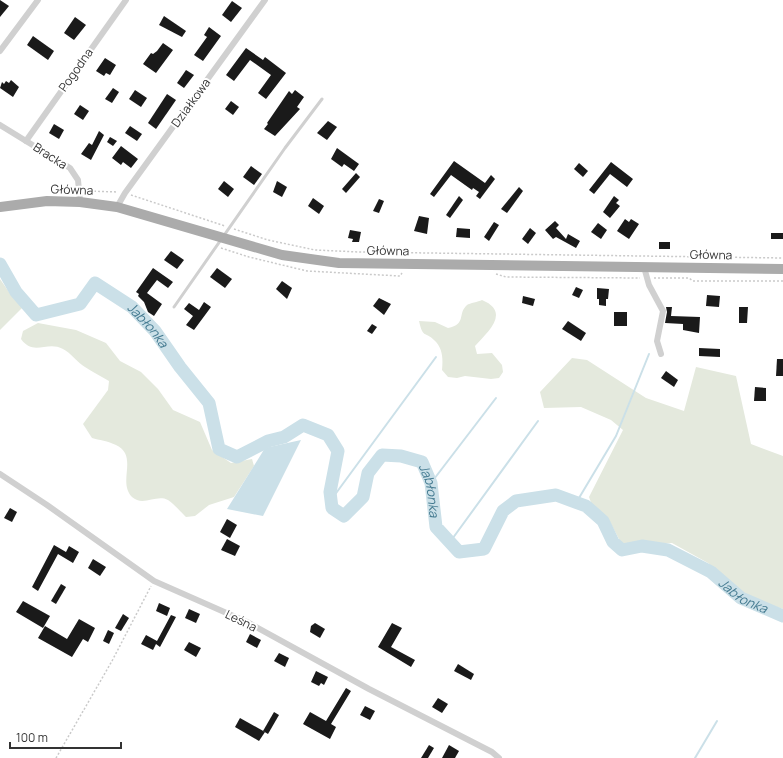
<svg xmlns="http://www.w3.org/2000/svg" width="783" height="758" font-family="Manrope,sans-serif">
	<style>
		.green { fill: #e4e9dd }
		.water { fill: #cbe0e8 }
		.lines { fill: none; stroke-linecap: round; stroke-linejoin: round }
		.stream { stroke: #cbe0e8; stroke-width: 2 }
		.river { stroke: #cbe0e8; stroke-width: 13 }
		.building { fill: #1a1a1a }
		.path { stroke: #cacaca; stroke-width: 1.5; stroke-dasharray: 2 2; stroke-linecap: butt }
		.service { stroke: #d0d0d0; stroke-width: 3 }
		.minor { stroke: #d0d0d0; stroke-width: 6 }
		.primary { stroke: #ababab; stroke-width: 10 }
		.labels { text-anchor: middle; stroke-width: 4; stroke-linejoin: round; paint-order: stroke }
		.street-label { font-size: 12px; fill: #333; stroke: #fff }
		.water-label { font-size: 13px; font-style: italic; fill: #457b91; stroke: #fff }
	</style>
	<rect width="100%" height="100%" fill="#fff"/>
	<g class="green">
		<polygon points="0,279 11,295 23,307 0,330"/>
		<path d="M482,300C511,312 488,332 475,346L477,354L492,353L502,365L503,372L499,378L491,379L465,376L457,378L448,377L442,370C443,359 443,348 434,340C425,331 423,339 419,321L435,322L448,328C467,324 457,314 467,305C470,303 478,302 482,300Z"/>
		<path d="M38,323L76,330L106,343L120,361L141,372L158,389L173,410L200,422L212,450L231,463L252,459L254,466L234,497L209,505L195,516L186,517C181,512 174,504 168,500C156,494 143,507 132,497C117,482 139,456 116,445C108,441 99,440 92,438L83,424L108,390L109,381C101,376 92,372 85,367C77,362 71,353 63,349C47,340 34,357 21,339L23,331Z"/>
		<polygon points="572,358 587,360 646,398 684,411 696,367 736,376 751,444 783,456 783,609 747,597 708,563 672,543 632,545 621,543 608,518 593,508 589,497 623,430 611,420 581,407 544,408 540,392"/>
	</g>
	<polygon class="water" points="301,440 263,516 227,509 265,448"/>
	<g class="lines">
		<g class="stream">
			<polyline points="431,483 496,398"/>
			<polyline points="331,500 436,357"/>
			<polyline points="576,503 616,436 649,354"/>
			<polyline points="450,542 538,421"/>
			<polyline points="695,758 717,721"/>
		</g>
		<path class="river" id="s1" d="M0,264L16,292L36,315L80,304L95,283L132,307L155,331L180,367L209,403L219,449L237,457L268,441L284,437L303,425L328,435L338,451L330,492L332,508L344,516L363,497L368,473L382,455L401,456L422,462L431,483L436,527L459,552L484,549L503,511L516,501L556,495L586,506L603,521L613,542L622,550L642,546L668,550L711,572L741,598L783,616"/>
	</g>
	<g class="building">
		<polygon points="0,0 9,6 0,17"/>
		<polygon points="232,1 242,8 231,22 222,15"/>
		<polygon points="164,16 186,31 182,37 159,25"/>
		<polygon points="75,17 86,25 74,40 64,33"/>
		<polygon points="209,27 221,36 203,61 194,55 207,37 204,35"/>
		<polygon points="33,36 54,51 48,60 27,45"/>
		<polygon points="163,43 173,50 156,73 143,64 151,53 153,54 157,51"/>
		<polygon points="246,48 263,60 265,57 286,73 266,99 258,93 271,75 250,60 234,81 226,75"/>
		<polygon points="105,58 116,65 110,75 106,73 104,76 96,71"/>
		<polygon points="186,70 194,75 184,88 177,83"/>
		<polygon points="11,80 19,87 13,97 0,88 2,82 4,84 6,81 9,83"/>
		<polygon points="113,88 119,92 112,103 105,99"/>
		<polygon points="135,90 147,98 141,107 129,99"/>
		<polygon points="295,90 304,97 297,107 300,109 275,136 264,129 268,124 267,123 289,91 292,94"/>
		<polygon points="167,94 176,100 156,129 148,123"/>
		<polygon points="231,101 239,107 233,115 225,109"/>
		<polygon points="80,105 89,111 83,120 74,114"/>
		<polygon points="328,121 337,127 327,140 317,133"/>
		<polygon points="54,124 64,130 59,139 49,133"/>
		<polygon points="130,126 142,134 137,141 125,133"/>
		<polygon points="99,131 104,135 91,160 81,154 89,143 92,145"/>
		<polygon points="110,137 117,141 113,146 107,142"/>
		<polygon points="121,146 138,159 131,168 123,162 121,165 112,158"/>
		<polygon points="337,148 359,164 354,171 344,164 342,167 331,159"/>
		<polygon points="454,161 485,183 491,175 495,179 480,199 476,196 479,192 473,188 472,190 451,175 434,197 430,194"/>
		<polygon points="611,162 633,179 627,187 610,174 594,194 589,190"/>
		<polygon points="579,163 588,171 583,177 574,169"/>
		<polygon points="251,166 262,174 254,185 243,177"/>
		<polygon points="356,173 360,177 346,193 342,189"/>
		<polygon points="224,181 234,189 228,197 218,189"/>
		<polygon points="277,181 287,187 282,197 273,192"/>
		<polygon points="519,187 523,191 507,213 501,209"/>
		<polygon points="459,196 463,200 450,218 446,215"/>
		<polygon points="614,196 619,200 616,203 620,206 610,218 603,212"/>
		<polygon points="313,198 324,206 319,214 308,206"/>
		<polygon points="379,199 384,201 379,213 373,211"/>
		<polygon points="419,216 429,218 427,234 414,231"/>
		<polygon points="625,219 629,222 631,219 639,224 629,239 617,231"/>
		<polygon points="555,221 559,225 556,228 566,239 568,234 580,241 576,248 556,237 553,239 545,230"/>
		<polygon points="494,222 499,225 489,241 484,237"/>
		<polygon points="598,223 607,230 601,239 591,232"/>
		<polygon points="457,228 470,229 470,238 456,237"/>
		<polygon points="530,228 536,233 528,244 522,239"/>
		<polygon points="350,230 361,232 359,242 352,242 353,239 348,238"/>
		<rect x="771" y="233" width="12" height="6"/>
		<rect x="659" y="242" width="11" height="7"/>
		<polygon points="171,251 184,260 177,269 164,260"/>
		<polygon points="153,268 173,282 168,288 157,280 147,293 162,304 154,316 148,312 144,302 138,296 139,294 136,292"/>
		<polygon points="217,268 232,279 225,288 210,277"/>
		<polygon points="282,281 292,288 287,299 276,289"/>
		<polygon points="576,287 583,290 579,298 572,295"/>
		<polygon points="597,288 609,289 608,299 606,299 606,306 599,305 599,299 597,299"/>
		<polygon points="707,295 720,296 719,307 706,306"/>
		<polygon points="523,296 535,299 533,306 522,303"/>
		<polygon points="379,298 391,304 384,315 373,306"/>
		<polygon points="204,302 211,307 194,330 186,325 193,316 184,309 189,303 199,310"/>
		<polygon points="666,307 672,307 671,316 700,317 699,333 683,330 683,324 665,323 667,312"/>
		<polygon points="739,307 748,307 747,323 739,323"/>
		<rect x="614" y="312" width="13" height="14"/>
		<polygon points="568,321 586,333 581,341 562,329"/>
		<polygon points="372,324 377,327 372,334 367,331"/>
		<polygon points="699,348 720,349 720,357 699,356"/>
		<polygon points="777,359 783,359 783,376 776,376"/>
		<polygon points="666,371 678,380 674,387 661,378"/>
		<polygon points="755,387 766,388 766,401 754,401"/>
		<polygon points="10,508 17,512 12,522 4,518"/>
		<polygon points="227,519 237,525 230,538 220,532"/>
		<polygon points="227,539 240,546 235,556 221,550"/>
		<polygon points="54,545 66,552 69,546 79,552 73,563 58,554 38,591 32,587"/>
		<polygon points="93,559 106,567 100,576 88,568"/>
		<polygon points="61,584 66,587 56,604 51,601"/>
		<polygon points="23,601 50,616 43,628 16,612"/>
		<polygon points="159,603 170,608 167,616 156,611"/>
		<polygon points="189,609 200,614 196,623 185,618"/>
		<polygon points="123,614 129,618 121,631 115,628"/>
		<polygon points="171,615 176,617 160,647 156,644 153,650 141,644 146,635 157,641"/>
		<polygon points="79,619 95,628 88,642 83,639 72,657 38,638 45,626 67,639"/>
		<polygon points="315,623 325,629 320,638 310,632 311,626"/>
		<polygon points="392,623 402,628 391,647 415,660 411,667 378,647"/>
		<polygon points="108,630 114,633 109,644 103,641"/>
		<polygon points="250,634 261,640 257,648 246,642"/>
		<polygon points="189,642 201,648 196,657 184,650"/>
		<polygon points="279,653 289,658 285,667 274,661"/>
		<polygon points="458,664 474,674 471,680 454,671"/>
		<polygon points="316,671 328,677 324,685 321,683 319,686 311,682"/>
		<polygon points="346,688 351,691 331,724 336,727 330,739 303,724 310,712 326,721"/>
		<polygon points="438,698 448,704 442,713 432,707"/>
		<polygon points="365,706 375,711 370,720 360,715"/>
		<polygon points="274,712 279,715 268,734 263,731"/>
		<polygon points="240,718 265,732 259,741 235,727"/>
		<polygon points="429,745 434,748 428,758 421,758"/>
		<polygon points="449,745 459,751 455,758 442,758"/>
	</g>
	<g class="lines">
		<g class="path">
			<polyline points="86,191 118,192"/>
			<polyline points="62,192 72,191"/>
			<polyline points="131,195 225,226"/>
			<polyline points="234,229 268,240 315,250 359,252 783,258"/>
			<polyline points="221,248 249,257 307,271 400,276 402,273"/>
			<polyline points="496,274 506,277 640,278"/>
			<polyline points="654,278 689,278 693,281 783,281"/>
			<polyline points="56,758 112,661 151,586"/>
		</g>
		<polyline class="service" points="174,307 285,148 322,99"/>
		<g class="minor">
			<polyline points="0,51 38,0"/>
			<polyline points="0,125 70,168 78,180 80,202"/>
			<polyline points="26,141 126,0"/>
			<polyline points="117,207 125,193 265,0"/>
			<polyline points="644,267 649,285 663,311 657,341 661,354"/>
			<polyline points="0,474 47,505 154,581 247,622 369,689 492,752 499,758"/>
		</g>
		<polyline class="primary" points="0,207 47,201 80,202 117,207 282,255 339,263 783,269"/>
	</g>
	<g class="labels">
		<g class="street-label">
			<text transform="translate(76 70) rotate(-55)" y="4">Pogodna</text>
			<text transform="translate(191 103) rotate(-54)" y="4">Działkowa</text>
			<text transform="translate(50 156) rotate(33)" y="4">Bracka</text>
			<text transform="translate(72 190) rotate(2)" y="4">Główna</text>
			<text transform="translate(388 251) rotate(1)" y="4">Główna</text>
			<text transform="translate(711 255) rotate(1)" y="4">Główna</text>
			<text transform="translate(241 621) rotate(26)" y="4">Leśna</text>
		</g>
		<g class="water-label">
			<text dy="5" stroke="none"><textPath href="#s1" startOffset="202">Jabłonka</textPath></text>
			<text dy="5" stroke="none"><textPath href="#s1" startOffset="705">Jabłonka</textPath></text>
			<text dy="5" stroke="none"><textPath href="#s1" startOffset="1126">Jabłonka</textPath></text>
		</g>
	</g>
	<path d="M10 742v6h111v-6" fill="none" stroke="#333333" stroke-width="2"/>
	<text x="16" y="742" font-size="12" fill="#333333" stroke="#ffffff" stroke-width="3" paint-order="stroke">100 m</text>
</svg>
